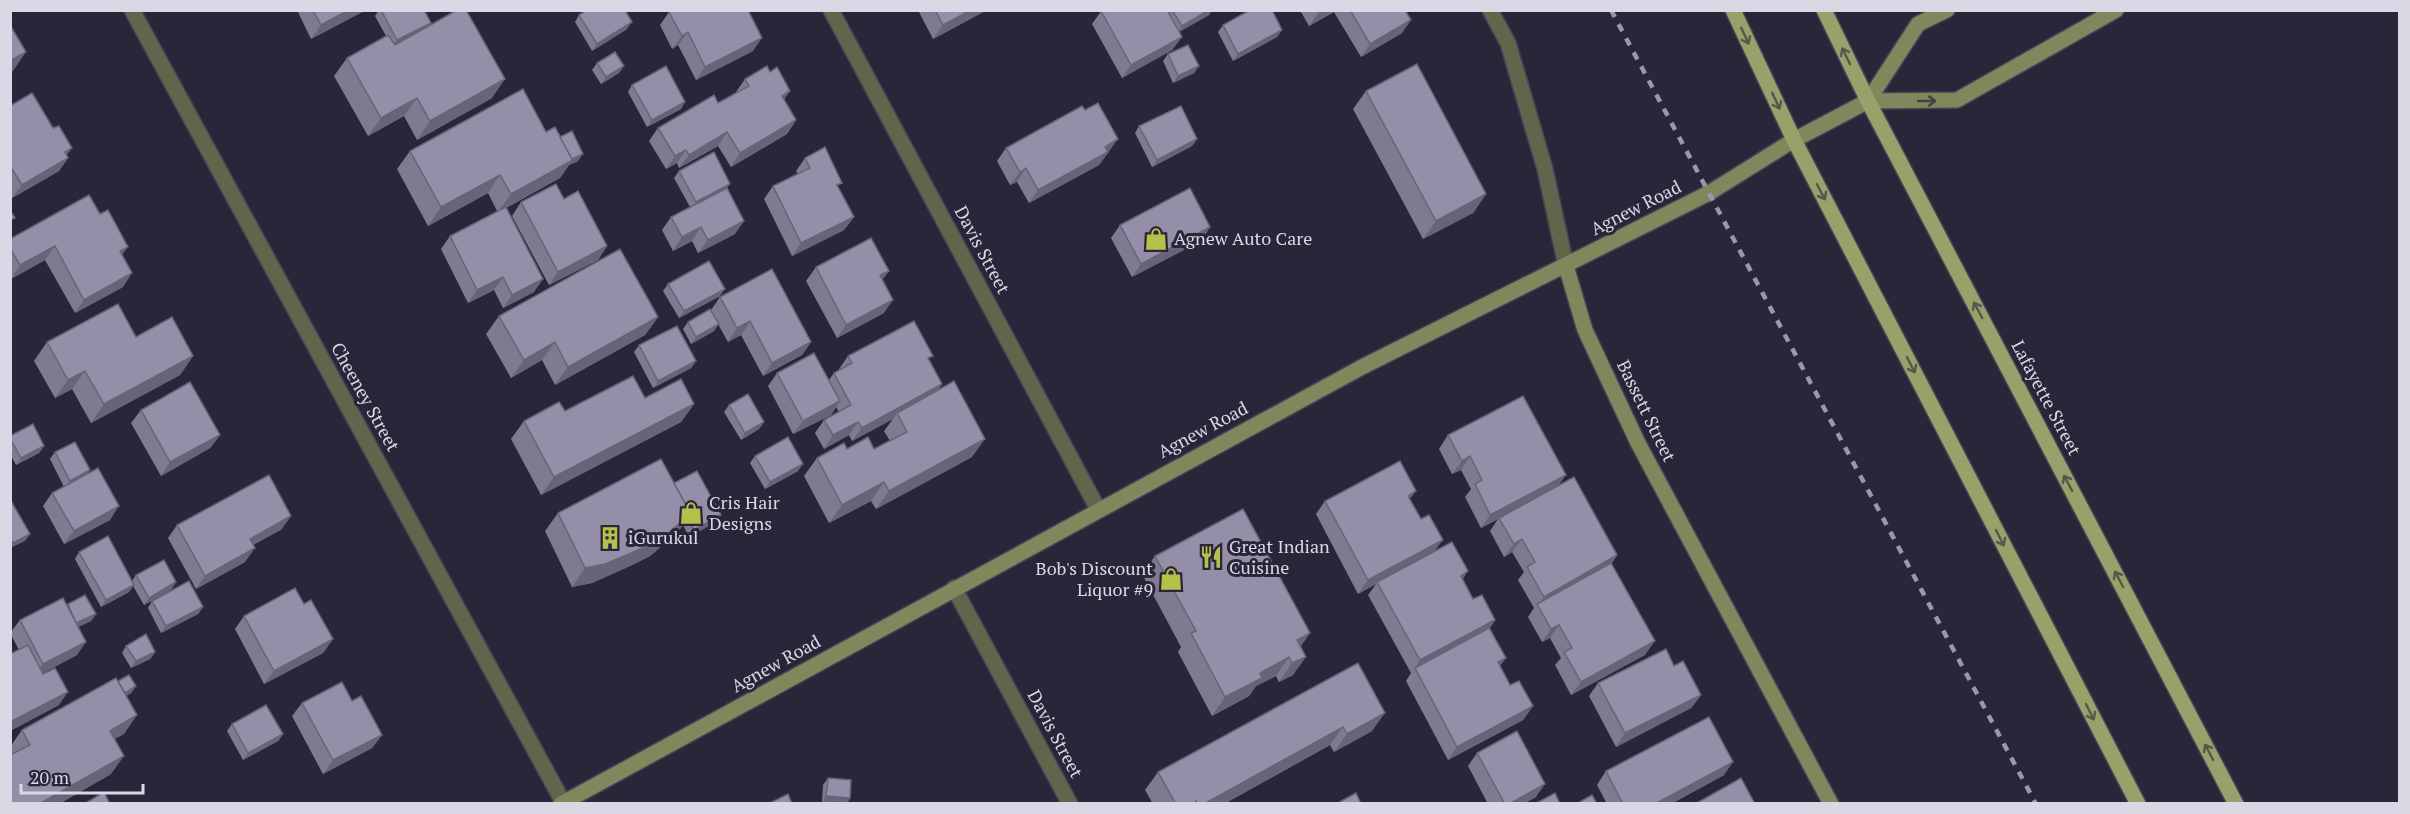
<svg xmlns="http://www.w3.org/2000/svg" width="2410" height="814" font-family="'PT Serif',serif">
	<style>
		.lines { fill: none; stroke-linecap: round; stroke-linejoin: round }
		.street-casing { stroke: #474256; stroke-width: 18 }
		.secondary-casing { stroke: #474256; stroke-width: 18 }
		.primary-casing { stroke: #474256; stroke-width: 18 }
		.street { stroke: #61654b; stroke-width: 15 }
		.secondary { stroke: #80875d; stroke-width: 15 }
		.primary { stroke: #98a16a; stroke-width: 15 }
		.rail { stroke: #9c98a9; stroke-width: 4.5; stroke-dasharray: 8 8; stroke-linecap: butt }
		.wall { fill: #7f7a90 }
		.shaded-wall { fill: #686376 }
		.building { fill: #948ea8; stroke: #686376; stroke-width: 1.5 }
		.oneway { stroke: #57574d }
		.oneway2 { stroke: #444244 }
		.labels { text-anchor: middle; stroke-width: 6; stroke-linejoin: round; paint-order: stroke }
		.street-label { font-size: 18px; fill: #dbd8e6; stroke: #2b253a }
		.poi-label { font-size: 18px; fill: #dbd8e6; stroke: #2b253a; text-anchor: start }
	</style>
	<rect width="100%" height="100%" fill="#2b253a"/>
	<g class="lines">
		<g class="street-casing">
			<g id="street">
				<polyline points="132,10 563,802"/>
				<polyline points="831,10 1098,509"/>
				<polyline points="1490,10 1508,43 1545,169 1566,266"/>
				<polyline points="954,588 1070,804"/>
			</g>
		</g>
		<g class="secondary-casing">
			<g id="secondary">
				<polyline points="1868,101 1918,24 1947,10"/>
				<polyline points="1566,266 1585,330 1638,443 1831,804"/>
				<polyline points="561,804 1362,367 1709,193 1794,140 1868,101 1957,100 2116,10"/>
			</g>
		</g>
		<g class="primary-casing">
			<g id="primary">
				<polyline points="1733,10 1794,140 2138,804"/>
				<polyline points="1824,10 1868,101 2236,804"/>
			</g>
		</g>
		<use href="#street" class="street"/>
		<use href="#secondary" class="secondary"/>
		<use href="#primary" class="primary"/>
		<polyline class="rail" points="1611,10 2036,804"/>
	</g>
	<g class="wall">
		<polygon points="297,10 366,10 311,39"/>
		<polygon points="379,10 424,10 431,23 428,27 492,98 417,140 404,116 368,136 334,76 347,58 386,36 375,16"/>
		<polygon points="918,10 987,10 933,39"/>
		<polygon points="1102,10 1212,10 1209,15 1179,32 1182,37 1172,50 1122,78 1092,24"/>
		<polygon points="1301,10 1405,10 1402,33 1361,57 1334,12 1309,26 1301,12"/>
		<polygon points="669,12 753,51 696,80 678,45 672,49 660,25"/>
		<polygon points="579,15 627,29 592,51 575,22"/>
		<polygon points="1223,25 1282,30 1277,37 1233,61 1218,32"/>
		<polygon points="1168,54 1199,66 1194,73 1173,83 1163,61"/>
		<polygon points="597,63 619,73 601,84 592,70"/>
		<polygon points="745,79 784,100 796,120 787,134 731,167 718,146 679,168 677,163 666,169 649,141 658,128 718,103 736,93 736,92"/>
		<polygon points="632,85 681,109 647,127 628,92"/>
		<polygon points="1366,91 1486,194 1473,213 1423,239 1353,109"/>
		<polygon points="10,106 68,158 59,171 12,198 10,195"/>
		<polygon points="1139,126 1197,139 1192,146 1152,167 1135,133"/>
		<polygon points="546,132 560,137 578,161 569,165 560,178 506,208 534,292 503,308 494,290 468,303 441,249 450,236 497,211 488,193 428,226 397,169 410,151"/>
		<polygon points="1006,148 1109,153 1107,154 1099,165 1029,203 1017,182 1010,185 997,161"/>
		<polygon points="805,158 839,188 854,217 844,230 792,256 764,199 773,186 798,174 796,171"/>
		<polygon points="679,171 727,189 735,234 698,253 692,241 673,251 662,230 671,217 690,207 674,178"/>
		<polygon points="564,199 607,246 598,260 549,285 512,216 521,202"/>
		<polygon points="1120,225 1210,227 1201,241 1132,277 1111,238"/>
		<polygon points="10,239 122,255 123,287 75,313 45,260 11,279"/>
		<polygon points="816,267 889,271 882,280 884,313 837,338 806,281"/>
		<polygon points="668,284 720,296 679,318 663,291"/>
		<polygon points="720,297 811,342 802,355 763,376 741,335 728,342 718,324 714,331 691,344 683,329 688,322 711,310"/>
		<polygon points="499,316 658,317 645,335 555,385 542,360 511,378 486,334"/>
		<polygon points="136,337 193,356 180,375 91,423 72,389 55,398 34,361 47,342"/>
		<polygon points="639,345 696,361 691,368 653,388 634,352"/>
		<polygon points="848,356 930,361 942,384 938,390 972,457 876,509 871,501 829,523 804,476 817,458 847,449 874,449 890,441 884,431 893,419 852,441 849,435 824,449 815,433 824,420 839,412 836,407 831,415 793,434 768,386 777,373 829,380 834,373 839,370 839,369"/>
		<polygon points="645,398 694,404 681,422 541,495 511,439 524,421 565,411"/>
		<polygon points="729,405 764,422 759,429 741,440 724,412"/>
		<polygon points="141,410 220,435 210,448 161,476 131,423"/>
		<polygon points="1448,435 1559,485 1617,555 1612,563 1645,655 1571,695 1555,665 1561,658 1550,638 1542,642 1528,617 1534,608 1518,580 1524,572 1512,552 1504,557 1490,531 1498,519 1481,528 1465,497 1471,489 1461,470 1452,474 1439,449"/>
		<polygon points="10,436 44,446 39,453 16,465 10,454"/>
		<polygon points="55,452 87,474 110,520 64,544 43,506 52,493 64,487 50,459"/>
		<polygon points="755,456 798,471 765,489 750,463"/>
		<polygon points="674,483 721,515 716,522 689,537 683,525 678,532 650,556 630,566 592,583 572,587 545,531 558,513"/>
		<polygon points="1410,499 1435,551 1463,579 1473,599 1495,620 1490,628 1506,658 1500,665 1510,685 1533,706 1523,720 1448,760 1406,681 1411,673 1368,595 1376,584 1358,594 1316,514 1325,501"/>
		<polygon points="177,525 282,529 253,545 245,562 196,589 168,538"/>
		<polygon points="79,552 132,581 136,575 176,582 171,590 144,605 133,586 129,592 101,607 75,559"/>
		<polygon points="1155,556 1310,633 1300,646 1293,675 1279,682 1276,676 1256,686 1249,696 1212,716 1178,652 1181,647 1142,574"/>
		<polygon points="152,601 203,607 198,614 161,633 148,608"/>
		<polygon points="304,604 333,639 323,653 264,684 235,629 244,616"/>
		<polygon points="67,605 96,614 91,621 78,627 77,655 43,673 59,705 10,731 10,654 19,650 10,633 20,620"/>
		<polygon points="126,646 155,652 150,659 131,668 122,653"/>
		<polygon points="1358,663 1372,731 1334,752 1330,745 1224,804 1153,804 1145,790 1158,772"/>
		<polygon points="1674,666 1701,695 1691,708 1616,747 1589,696 1598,683"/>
		<polygon points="118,681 136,686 131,693 126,696 124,734 114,739 111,774 59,804 10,804 12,754 10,751 10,747 22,730"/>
		<polygon points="352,701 382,735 372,748 323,774 292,716 302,703"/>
		<polygon points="232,724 283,734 278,741 243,760 227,731"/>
		<polygon points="1477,753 1536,797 1523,804 1488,804 1468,766"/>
		<polygon points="1606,771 1724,775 1671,804 1607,804 1597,785"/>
		<polygon points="828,778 850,798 847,804 822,803 823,785"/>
	</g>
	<g class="shaded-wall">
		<polygon points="349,10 366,10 311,39 321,25"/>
		<polygon points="971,10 987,10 933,39 943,25"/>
		<polygon points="1209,10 1212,10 1209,15 1177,33 1182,26"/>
		<polygon points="1322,10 1335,10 1309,26 1318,13"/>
		<polygon points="1411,20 1402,33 1361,57 1370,44"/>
		<polygon points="632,22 627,29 592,51 597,44"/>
		<polygon points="431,23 426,30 392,47 397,40"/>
		<polygon points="1282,30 1277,37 1233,61 1238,54"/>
		<polygon points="688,32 678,45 672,49 682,36"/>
		<polygon points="1182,37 1172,50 1122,78 1131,65"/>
		<polygon points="762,38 753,51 696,80 705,67"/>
		<polygon points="26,52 13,71 10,72 10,61"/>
		<polygon points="624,66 619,73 601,84 606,77"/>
		<polygon points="1199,66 1194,73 1173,83 1178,76"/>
		<polygon points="505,79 492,98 417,140 430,121"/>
		<polygon points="790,91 781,104 782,96"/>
		<polygon points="417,98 404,116 368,136 381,118"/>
		<polygon points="685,102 681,109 647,127 652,120"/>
		<polygon points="796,120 787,134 731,167 740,153"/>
		<polygon points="727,132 718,146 679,168 689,155"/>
		<polygon points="1118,139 1099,165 1029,203 1038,190"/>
		<polygon points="1197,139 1192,146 1152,167 1157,160"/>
		<polygon points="72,148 63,160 68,158 59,171 12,198 22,185 65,152"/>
		<polygon points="686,150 677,163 666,169 675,156"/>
		<polygon points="583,154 578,161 569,165 560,178 498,212 511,194 565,162"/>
		<polygon points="1026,168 1017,182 1010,185 1020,172"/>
		<polygon points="500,175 488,193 428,226 441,207"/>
		<polygon points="730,184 725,191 691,209 696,202"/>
		<polygon points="1486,194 1473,213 1423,239 1436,221"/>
		<polygon points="854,217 844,230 792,256 801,243"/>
		<polygon points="744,221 735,234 698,253 708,240"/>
		<polygon points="701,227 692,241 673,251 682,237"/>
		<polygon points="1210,227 1201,241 1132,277 1141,264"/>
		<polygon points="55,246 45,260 11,279 20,265"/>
		<polygon points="607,246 598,260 549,285 558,272"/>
		<polygon points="128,247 118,260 120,251"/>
		<polygon points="889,271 879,284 880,275"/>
		<polygon points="132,273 123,287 75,313 84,300"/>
		<polygon points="503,277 494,290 468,303 477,290"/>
		<polygon points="543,279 534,292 503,308 512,295"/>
		<polygon points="725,289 720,296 679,318 684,311"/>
		<polygon points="893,300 884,313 837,338 846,325"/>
		<polygon points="658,317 645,335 555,385 568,367"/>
		<polygon points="750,321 741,335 728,342 737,328"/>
		<polygon points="719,324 714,331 691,344 696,337"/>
		<polygon points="555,342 542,360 511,378 524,360"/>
		<polygon points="811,342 802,355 763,376 772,363"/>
		<polygon points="193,356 180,375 91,423 104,404"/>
		<polygon points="696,361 691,368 653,388 658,381"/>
		<polygon points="85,371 72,389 55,398 68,380"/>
		<polygon points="942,384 933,397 897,413 893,419 852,441 862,428"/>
		<polygon points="840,401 831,415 793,434 803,421"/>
		<polygon points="694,404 681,422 541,495 554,477"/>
		<polygon points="764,422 759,429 741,440 745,433"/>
		<polygon points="858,422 849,435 824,449 833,435"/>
		<polygon points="220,435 210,448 161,476 170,462"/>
		<polygon points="985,439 972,457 876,509 889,491"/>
		<polygon points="44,446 39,453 16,465 21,458"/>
		<polygon points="1470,456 1461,470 1452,474 1462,461"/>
		<polygon points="803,464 798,471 765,489 770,482"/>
		<polygon points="90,470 85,477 65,488 70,481"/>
		<polygon points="1566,475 1556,489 1481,528 1490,515"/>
		<polygon points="884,482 871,501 829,523 842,505"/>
		<polygon points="1416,491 1406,504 1408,496"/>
		<polygon points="119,506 110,520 64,544 74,531"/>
		<polygon points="691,514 678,532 650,556 630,566 592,583 572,587 585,568"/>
		<polygon points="721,515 716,522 689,537 694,530"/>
		<polygon points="291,516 282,529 240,552 250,539"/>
		<polygon points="30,534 25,541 10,548 10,546 13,543"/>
		<polygon points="1522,539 1512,552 1504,557 1514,544"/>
		<polygon points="1443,540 1433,553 1377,582 1376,584 1358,594 1368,580"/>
		<polygon points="255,548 245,562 196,589 205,576"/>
		<polygon points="1617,555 1608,568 1538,605 1544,597"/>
		<polygon points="1468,571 1459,585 1461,576"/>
		<polygon points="176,582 171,590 144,605 149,598"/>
		<polygon points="134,585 129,592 101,607 106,600"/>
		<polygon points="203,607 198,614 161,633 166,626"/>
		<polygon points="96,614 91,621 71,630 76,623"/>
		<polygon points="1495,620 1486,634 1415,668 1411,674 1420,660"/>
		<polygon points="1559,625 1550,638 1542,642 1551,629"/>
		<polygon points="1310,633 1297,652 1297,640"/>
		<polygon points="333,639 323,653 264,684 274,671"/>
		<polygon points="1655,641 1645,655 1571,695 1581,682"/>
		<polygon points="86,642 77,655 33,678 43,664"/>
		<polygon points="155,652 150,659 131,668 136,661"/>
		<polygon points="1289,657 1276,676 1256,686 1249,696 1212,716 1225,697 1260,673"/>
		<polygon points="1306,657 1293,675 1279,682 1292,663"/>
		<polygon points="1506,658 1496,671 1498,662"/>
		<polygon points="136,686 131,693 116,703 121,696"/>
		<polygon points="68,692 59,705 10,731 10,722"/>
		<polygon points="1701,695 1691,708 1616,747 1625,733"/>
		<polygon points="1533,706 1523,720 1448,760 1457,747"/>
		<polygon points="1385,713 1372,731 1334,752 1347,734"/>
		<polygon points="137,715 124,734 97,749 110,731"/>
		<polygon points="1343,727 1330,745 1224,804 1204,804"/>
		<polygon points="283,734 278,741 243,760 248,753"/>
		<polygon points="382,735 372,748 323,774 333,760"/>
		<polygon points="124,756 111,774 59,804 39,804"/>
		<polygon points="1733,762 1724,775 1671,804 1655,804"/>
		<polygon points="1545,784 1536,797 1523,804 1509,804"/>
		<polygon points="826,796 850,798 846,804 826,801 824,803 822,803"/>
	</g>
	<g class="building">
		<polygon points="313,10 349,10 321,25"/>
		<polygon points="381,10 424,10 431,23 397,40"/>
		<polygon points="457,10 466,10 505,79 430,121 417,98 381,118 347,58 388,35 395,45"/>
		<polygon points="587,10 625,10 632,22 597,44 579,15"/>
		<polygon points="672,10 748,10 762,38 705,67 688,32 682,36 669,12"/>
		<polygon points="935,10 971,10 943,25"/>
		<polygon points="1102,10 1167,10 1182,37 1131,65 1101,11"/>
		<polygon points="1172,10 1209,10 1182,26"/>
		<polygon points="1250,10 1272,10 1282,30 1238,54 1223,25"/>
		<polygon points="1350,10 1405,10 1411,20 1370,44"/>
		<polygon points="10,25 26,52 10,61"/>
		<polygon points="1188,45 1199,66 1178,76 1168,54"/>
		<polygon points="615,52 624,66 606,77 597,63"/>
		<polygon points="1417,64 1486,194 1436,221 1366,91"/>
		<polygon points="666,66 685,102 652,120 632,85"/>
		<polygon points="767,66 770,72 777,67 790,91 782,96 796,120 740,153 727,132 689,155 686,150 675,156 658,128 714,95 718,103 749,86 745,79"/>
		<polygon points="523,89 546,132 555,127 573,160 511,194 500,175 441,207 410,151"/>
		<polygon points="32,93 53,128 59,126 72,148 65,152 68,158 22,185 10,166 10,106"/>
		<polygon points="1098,103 1118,139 1105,147 1108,152 1038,190 1026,168 1020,172 1006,148 1082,106 1085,110"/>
		<polygon points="1181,106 1197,139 1157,160 1139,126"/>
		<polygon points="572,131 583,154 572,159 560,137"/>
		<polygon points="825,147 842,183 837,185 854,217 801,243 773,186 810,168 805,158"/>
		<polygon points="714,152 730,184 696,202 679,171"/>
		<polygon points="556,184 564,199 578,191 607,246 558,272 521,202"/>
		<polygon points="727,188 744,221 708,240 701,227 682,237 671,217"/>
		<polygon points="1190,188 1210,227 1141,264 1120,225"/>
		<polygon points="89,195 100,214 108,210 128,247 120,251 132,273 84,300 55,246 20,265 10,248 10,239"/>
		<polygon points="506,207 543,279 512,295 503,277 477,290 450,236"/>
		<polygon points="10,210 15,218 10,220"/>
		<polygon points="871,238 889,271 880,275 893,300 846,325 816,267"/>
		<polygon points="620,249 658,317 568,367 555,342 524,360 499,316"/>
		<polygon points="709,261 725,289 684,311 668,284"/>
		<polygon points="772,269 811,342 772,363 750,321 737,328 720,297"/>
		<polygon points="118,304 136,337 172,317 193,356 104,404 85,371 68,380 47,342"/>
		<polygon points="710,309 719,324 696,337 688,322"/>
		<polygon points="914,321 933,356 928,358 942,384 862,428 858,422 833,435 824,420 851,405 834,373 852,363 848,356"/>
		<polygon points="677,326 696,361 658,381 639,345"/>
		<polygon points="814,353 840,401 803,421 777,373"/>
		<polygon points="633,376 645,398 681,379 694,404 554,477 524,421 559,402 565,411"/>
		<polygon points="954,381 985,439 889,491 884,482 842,505 817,458 844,443 847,449 868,437 874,449 907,432 897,413"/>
		<polygon points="190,382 220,435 170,462 141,410"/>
		<polygon points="748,394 764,422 745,433 729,405"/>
		<polygon points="1523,396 1566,475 1490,515 1475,484 1482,480 1470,456 1462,461 1448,435"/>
		<polygon points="33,424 44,446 21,458 10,438 10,436"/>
		<polygon points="788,437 803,464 770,482 755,456"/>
		<polygon points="75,442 90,470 70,481 55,452"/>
		<polygon points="661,459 691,514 663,537 643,548 605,564 585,568 558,513"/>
		<polygon points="1400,461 1416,491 1408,496 1421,519 1429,515 1443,540 1368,580 1325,501"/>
		<polygon points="98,468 119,506 74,531 52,493"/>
		<polygon points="697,471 721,515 694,530 688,518 691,514 674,483"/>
		<polygon points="269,475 291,516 250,539 255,548 205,576 177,525"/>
		<polygon points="1574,477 1617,555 1544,597 1527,567 1535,562 1522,539 1514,544 1499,518"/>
		<polygon points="10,501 11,501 30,534 13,543 10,538"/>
		<polygon points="1243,509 1310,633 1297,640 1306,657 1292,663 1289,657 1260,673 1262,678 1225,697 1191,633 1196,631 1155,556"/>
		<polygon points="108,536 134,585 106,600 79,552"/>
		<polygon points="1452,542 1468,571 1461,576 1473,599 1482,595 1495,620 1420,660 1377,582"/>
		<polygon points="164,560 176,582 149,598 136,575"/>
		<polygon points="1611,563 1655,641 1581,682 1564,652 1572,648 1559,625 1551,629 1537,604"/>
		<polygon points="189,581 203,607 166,626 152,601"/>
		<polygon points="295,588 304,604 311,600 333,639 274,671 244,616"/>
		<polygon points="85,595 96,614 76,623 68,604"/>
		<polygon points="63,598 86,642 43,664 20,620"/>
		<polygon points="1489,628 1506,658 1498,662 1510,685 1519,681 1533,706 1457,747 1415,668"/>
		<polygon points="146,634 155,652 136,661 126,646"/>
		<polygon points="28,645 43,674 55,668 68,692 10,722 10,654"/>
		<polygon points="1666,649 1674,666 1683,661 1701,695 1625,733 1598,683"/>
		<polygon points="1358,663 1385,713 1347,734 1343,727 1204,804 1197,804 1196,801 1193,804 1176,804 1158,772"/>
		<polygon points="129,675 136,686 125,693 118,681"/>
		<polygon points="116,678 137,715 110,731 124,756 39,804 10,804 10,755 30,745 22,730"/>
		<polygon points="342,682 352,701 361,696 382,735 333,760 302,703"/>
		<polygon points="266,705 283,734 248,753 232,724"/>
		<polygon points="1709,717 1733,762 1655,804 1623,804 1606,771"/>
		<polygon points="1517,731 1545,784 1509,804 1505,804 1477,753"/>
		<polygon points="828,778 851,780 850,798 826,796"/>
		<polygon points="1741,778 1755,804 1695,804"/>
		<polygon points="104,792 110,804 84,804"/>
		<polygon points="1356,793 1361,804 1336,804"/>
		<polygon points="1555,793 1560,804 1535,804"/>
		<polygon points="788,794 792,804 768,804"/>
		<polygon points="1592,795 1597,804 1576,804"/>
		<polygon points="826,801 847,804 826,804"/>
	</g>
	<defs><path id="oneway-shaft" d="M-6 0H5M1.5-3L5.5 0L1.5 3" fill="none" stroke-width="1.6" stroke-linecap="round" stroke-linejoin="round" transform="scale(1.5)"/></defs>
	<g class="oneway">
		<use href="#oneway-shaft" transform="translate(1745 36) rotate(65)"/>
		<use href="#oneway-shaft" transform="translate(1846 56) rotate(-116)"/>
		<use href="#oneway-shaft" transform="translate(1776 101) rotate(65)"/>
		<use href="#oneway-shaft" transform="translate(1821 192) rotate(62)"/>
		<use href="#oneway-shaft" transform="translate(1978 310) rotate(-118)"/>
		<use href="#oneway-shaft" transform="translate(1911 365) rotate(63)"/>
		<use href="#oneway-shaft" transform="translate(2068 483) rotate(-118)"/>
		<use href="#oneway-shaft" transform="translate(2000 538) rotate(63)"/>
		<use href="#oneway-shaft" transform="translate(2119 579) rotate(-118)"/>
		<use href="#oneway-shaft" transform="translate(2090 712) rotate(63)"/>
		<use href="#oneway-shaft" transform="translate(2209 752) rotate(-118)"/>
	</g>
	<use class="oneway2" href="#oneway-shaft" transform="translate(1927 101)"/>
	<defs>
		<g id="shop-bare" transform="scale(1.8)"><path d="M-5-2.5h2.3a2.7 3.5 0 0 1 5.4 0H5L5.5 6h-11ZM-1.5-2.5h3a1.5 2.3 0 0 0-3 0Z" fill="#b4c24a" stroke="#2b253a" stroke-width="2.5" paint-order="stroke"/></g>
		<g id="building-bare" transform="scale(1.8)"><path d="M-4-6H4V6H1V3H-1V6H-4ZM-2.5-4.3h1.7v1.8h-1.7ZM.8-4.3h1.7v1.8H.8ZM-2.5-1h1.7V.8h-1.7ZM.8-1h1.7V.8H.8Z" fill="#b4c24a" stroke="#2b253a" stroke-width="2.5" paint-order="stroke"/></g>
		<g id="restaurant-bare" transform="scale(1.8)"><path d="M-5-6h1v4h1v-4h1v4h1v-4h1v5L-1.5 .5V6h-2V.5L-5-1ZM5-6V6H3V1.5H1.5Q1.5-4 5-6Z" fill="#b4c24a" stroke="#2b253a" stroke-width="2.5" paint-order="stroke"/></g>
	</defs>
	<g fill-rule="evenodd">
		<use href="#shop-bare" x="1156" y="239"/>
		<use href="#shop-bare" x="691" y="513"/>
		<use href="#building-bare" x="610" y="538"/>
		<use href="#restaurant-bare" x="1211" y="557"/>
		<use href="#shop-bare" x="1171" y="579"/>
	</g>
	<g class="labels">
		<g class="street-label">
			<text transform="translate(1636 208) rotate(-27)" y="6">Agnew Road</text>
			<text transform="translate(982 250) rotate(62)" y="6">Davis Street</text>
			<text transform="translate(365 397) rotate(61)" y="6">Cheeney Street</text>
			<text transform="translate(2046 398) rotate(62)" y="6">Lafayette Street</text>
			<text transform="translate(1646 411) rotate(64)" y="6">Bassett Street</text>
			<text transform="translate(1203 430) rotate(-28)" y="6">Agnew Road</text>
			<text transform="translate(776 664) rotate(-29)" y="6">Agnew Road</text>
			<text transform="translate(1055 734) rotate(62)" y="6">Davis Street</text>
		</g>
		<g class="poi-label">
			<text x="1174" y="245">Agnew Auto Care</text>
			<text x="709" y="509">Cris Hair<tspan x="709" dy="21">Designs</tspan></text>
			<text x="628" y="544">iGurukul</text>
			<text x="1229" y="553">Great Indian<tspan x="1229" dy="21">Cuisine</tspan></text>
			<text x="1153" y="575" text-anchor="end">Bob's Discount<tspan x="1153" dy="21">Liquor #9</tspan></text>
		</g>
	</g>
	<rect width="2410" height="814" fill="none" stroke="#dbd8e6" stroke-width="24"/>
	<path d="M21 784v9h122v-9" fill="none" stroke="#dbd8e6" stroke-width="3"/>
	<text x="30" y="784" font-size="18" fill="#dbd8e6" stroke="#2b253a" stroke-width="4.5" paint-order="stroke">20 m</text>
</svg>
